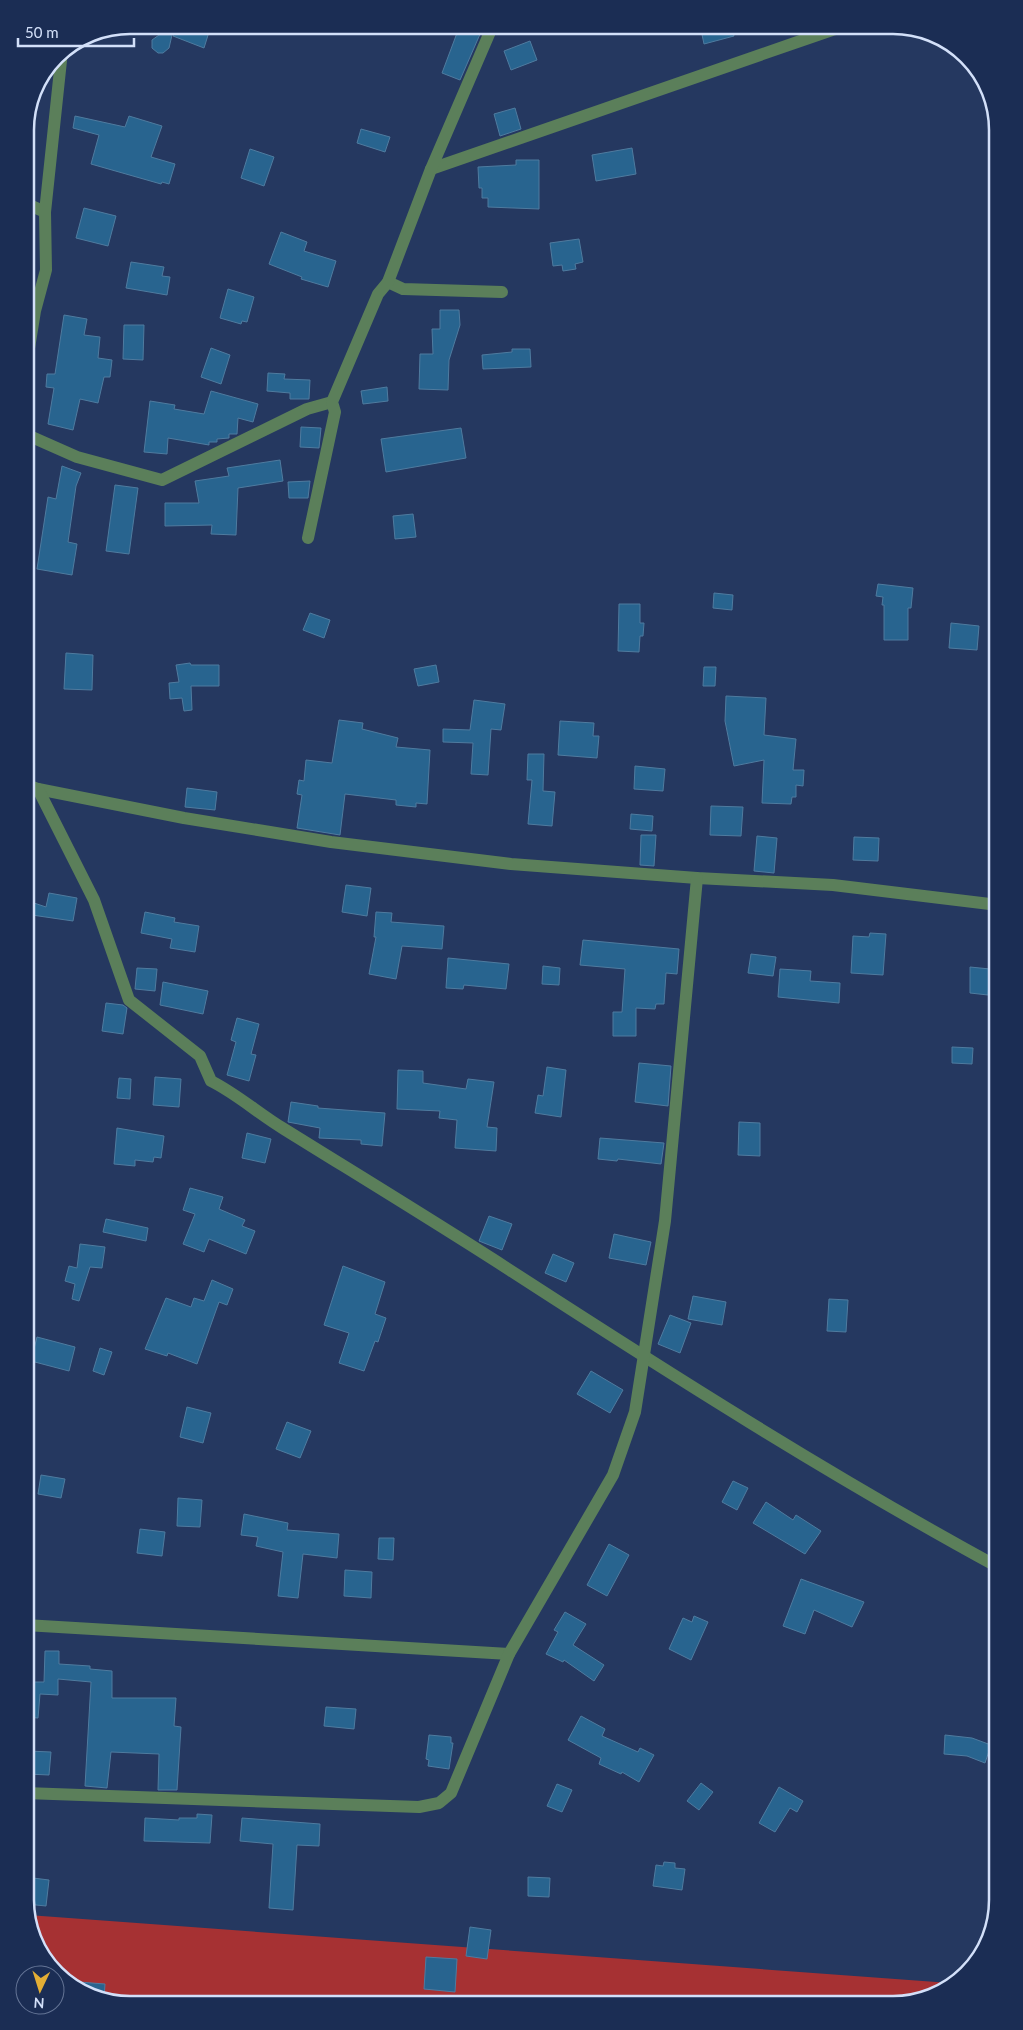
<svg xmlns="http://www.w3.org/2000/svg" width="1023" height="2030" font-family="Lato,sans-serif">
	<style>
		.green { fill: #a63133 }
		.building { fill: #28648f; stroke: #4f7b9f }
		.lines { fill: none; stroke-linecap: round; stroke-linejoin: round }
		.minor { stroke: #5b7f5a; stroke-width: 12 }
		.rim { fill: none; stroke: #d3e0f9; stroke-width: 2.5 }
	</style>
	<rect width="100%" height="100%" fill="#253860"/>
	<polygon class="green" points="28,1915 950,1983 933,1997 894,2005 123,2005 71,1987 33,1940"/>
	<g class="building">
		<polygon points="177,25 190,25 209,32 204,48 173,36"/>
		<polygon points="460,25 484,25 460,80 442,73"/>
		<polygon points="700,25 731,25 734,36 704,44"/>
		<polygon points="159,35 172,35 169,48 163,53 158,53 152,48 152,40"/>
		<polygon points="530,41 537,60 511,70 504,51"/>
		<polygon points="515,108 521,129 500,136 494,114"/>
		<polygon points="75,116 125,127 129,116 162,126 151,157 175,164 169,184 162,182 161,184 91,164 99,135 73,128"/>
		<polygon points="361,129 390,137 385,152 357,143"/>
		<polygon points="632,148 636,174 596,181 592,155"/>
		<polygon points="250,149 274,157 264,186 241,178"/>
		<polygon points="516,160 539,160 539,209 488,207 488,198 482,198 482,188 479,188 478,167 516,165"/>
		<polygon points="84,208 116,216 108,246 76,238"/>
		<polygon points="281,232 307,242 304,251 336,261 328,287 301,279 302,277 269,264"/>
		<polygon points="579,239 583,262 575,264 576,269 563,271 562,265 553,266 550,243"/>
		<polygon points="131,262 164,267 162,276 170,277 167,295 126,288"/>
		<polygon points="228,289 254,297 247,322 242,321 241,324 220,318"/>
		<polygon points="440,310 459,310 460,325 449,360 448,390 419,389 420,354 433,354 432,329 440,329"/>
		<polygon points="64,315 87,319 84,335 100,337 98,358 112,360 110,377 104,377 98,403 80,399 73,430 48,424 54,388 46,387 47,374 55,374"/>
		<polygon points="124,325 144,325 143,360 123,359"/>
		<polygon points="211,348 230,355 221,384 201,377"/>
		<polygon points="512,349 530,349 531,367 483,369 482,355 512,352"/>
		<polygon points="268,373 285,374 284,379 310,380 309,399 290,399 290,393 267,391"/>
		<polygon points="387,387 388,401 363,404 361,391"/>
		<polygon points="211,391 258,404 253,422 238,418 237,434 229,434 229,438 217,439 217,442 209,442 209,445 168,438 167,454 144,452 150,401 175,405 174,409 204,414"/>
		<polygon points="301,427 321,428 319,448 300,447"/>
		<polygon points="461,428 466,458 386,472 381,439"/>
		<polygon points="280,460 283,481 238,488 236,535 211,534 212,525 165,526 165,503 199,503 195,481 229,476 227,468"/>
		<polygon points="62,466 81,473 76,486 68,542 77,544 72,575 37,569 48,497 56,499"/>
		<polygon points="310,481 308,498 289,498 288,482"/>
		<polygon points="115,485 138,488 129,554 106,551"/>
		<polygon points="413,514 416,537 395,539 393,516"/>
		<polygon points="878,584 913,588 911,608 908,608 908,640 884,640 884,605 882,605 883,597 876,596"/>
		<polygon points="714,593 733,595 732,610 713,608"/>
		<polygon points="619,604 640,604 640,623 644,623 643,636 640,636 639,652 618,651"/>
		<polygon points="310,613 330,620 324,638 303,630"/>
		<polygon points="951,623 979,626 977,650 949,648"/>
		<polygon points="66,653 93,655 92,690 64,689"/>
		<polygon points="190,663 191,665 219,665 219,686 191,686 192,710 184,711 182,698 170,699 169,683 179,682 176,665"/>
		<polygon points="436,665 439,682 418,686 414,669"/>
		<polygon points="704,667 716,667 715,686 703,686"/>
		<polygon points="726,696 766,698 764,735 796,739 793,770 804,770 803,786 796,785 796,797 792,797 791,804 762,803 764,760 734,766 725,721"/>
		<polygon points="474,700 505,704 501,730 491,729 488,775 471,774 473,743 443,742 443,729 470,730"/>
		<polygon points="339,720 363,723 362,729 398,738 396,747 430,750 427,804 416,803 416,807 396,805 396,800 345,794 340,835 297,828 302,795 297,794 299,780 304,781 306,760 332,763"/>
		<polygon points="560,721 594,723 593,736 599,736 597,758 558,755"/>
		<polygon points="528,754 544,754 543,791 555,792 552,826 528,824 532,780 527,780"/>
		<polygon points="635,766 665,769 663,791 634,789"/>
		<polygon points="187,788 217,792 215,810 185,807"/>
		<polygon points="711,806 743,807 741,836 710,835"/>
		<polygon points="631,814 653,816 652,831 630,829"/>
		<polygon points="641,835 656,835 654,866 640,865"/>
		<polygon points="757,836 777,838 774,873 754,871"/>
		<polygon points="854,837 879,838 878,861 853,860"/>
		<polygon points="346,885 371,888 367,916 342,912"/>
		<polygon points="49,893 77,898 73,921 25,914 25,900 46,907"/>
		<polygon points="145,912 175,918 174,922 199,926 195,952 170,948 172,939 141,933"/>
		<polygon points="376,912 392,913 391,922 444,926 442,949 402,946 396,979 369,974 376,937 374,937"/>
		<polygon points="870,933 886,934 883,975 851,973 853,936 869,937"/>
		<polygon points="583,940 679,949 677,974 666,973 664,1004 656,1004 655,1009 636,1008 636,1036 613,1036 613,1012 622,1012 625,969 580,965"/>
		<polygon points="751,954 776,957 773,976 748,973"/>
		<polygon points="448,958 509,964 506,989 464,985 463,989 446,988"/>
		<polygon points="543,966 560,968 559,985 542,984"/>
		<polygon points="970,967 990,969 988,995 970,993"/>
		<polygon points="137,968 157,969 155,991 135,989"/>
		<polygon points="780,969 811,971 810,981 840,983 839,1003 778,997"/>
		<polygon points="163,982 208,991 203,1014 160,1005"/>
		<polygon points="106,1003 123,1005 127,1008 123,1034 102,1031"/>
		<polygon points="237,1018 259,1024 251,1054 256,1055 249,1081 227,1075 236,1042 231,1040"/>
		<polygon points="952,1047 973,1048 972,1064 952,1063"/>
		<polygon points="639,1063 671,1066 668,1106 635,1102"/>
		<polygon points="547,1067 566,1070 561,1117 535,1113 538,1095 543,1096"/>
		<polygon points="398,1070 423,1071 423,1083 466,1089 468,1079 494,1082 487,1127 497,1128 496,1151 455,1148 457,1120 439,1118 440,1111 397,1109"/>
		<polygon points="155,1077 181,1079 179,1107 153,1105"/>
		<polygon points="119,1078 131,1079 130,1099 117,1098"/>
		<polygon points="291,1102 318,1106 318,1108 385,1113 382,1146 361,1144 361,1140 319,1138 320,1128 288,1122"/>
		<polygon points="739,1122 760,1123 760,1156 738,1155"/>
		<polygon points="117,1128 164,1136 161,1158 154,1157 153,1162 135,1160 135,1166 114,1164"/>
		<polygon points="247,1133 271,1139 265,1163 242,1158"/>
		<polygon points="600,1138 664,1143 661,1164 618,1159 617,1161 598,1159"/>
		<polygon points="190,1188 223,1197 219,1209 245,1220 242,1226 255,1231 246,1254 209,1239 204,1252 183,1244 195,1214 183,1210"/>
		<polygon points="489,1216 512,1224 502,1250 479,1241"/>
		<polygon points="106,1219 148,1228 146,1241 103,1232"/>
		<polygon points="614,1234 651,1242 646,1265 609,1258"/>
		<polygon points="80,1244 105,1247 102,1268 90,1267 79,1301 72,1299 75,1284 65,1281 69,1266 77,1268"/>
		<polygon points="553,1254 574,1263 566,1282 545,1273"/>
		<polygon points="343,1266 385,1282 375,1314 386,1318 378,1342 375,1341 364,1371 339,1363 349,1333 324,1325"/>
		<polygon points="212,1280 233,1289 227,1305 219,1302 197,1364 168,1353 167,1356 145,1349 166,1298 191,1307 194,1298 204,1301"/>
		<polygon points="693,1296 726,1302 722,1325 688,1319"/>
		<polygon points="829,1299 848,1300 846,1332 827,1331"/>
		<polygon points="670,1315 691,1323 680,1353 658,1344"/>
		<polygon points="37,1337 75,1347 69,1371 31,1361"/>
		<polygon points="100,1348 112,1352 104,1375 93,1371"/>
		<polygon points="591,1371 623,1390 610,1413 577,1394"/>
		<polygon points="187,1407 211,1413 203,1443 180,1437"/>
		<polygon points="287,1422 311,1431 300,1458 276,1449"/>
		<polygon points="41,1475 65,1479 61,1498 38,1494"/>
		<polygon points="733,1481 748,1488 737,1510 722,1502"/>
		<polygon points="178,1498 202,1500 200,1527 177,1526"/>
		<polygon points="766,1502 793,1520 796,1515 821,1531 805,1554 753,1523"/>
		<polygon points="244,1514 288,1523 287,1530 339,1534 337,1558 303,1554 298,1598 278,1596 283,1552 256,1546 258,1537 241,1535"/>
		<polygon points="140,1529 165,1532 162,1556 137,1553"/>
		<polygon points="379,1538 394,1538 393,1560 378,1559"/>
		<polygon points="609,1544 629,1555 607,1596 587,1585"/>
		<polygon points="345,1570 372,1572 371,1598 344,1596"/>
		<polygon points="801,1579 864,1602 852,1627 814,1610 805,1634 783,1626"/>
		<polygon points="565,1612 586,1624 573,1645 604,1665 594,1681 564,1660 563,1662 546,1654 558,1632 554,1630"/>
		<polygon points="694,1616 708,1622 691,1660 669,1649 683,1618 692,1622"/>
		<polygon points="45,1651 59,1651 59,1664 90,1666 90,1669 112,1671 112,1698 176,1698 174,1726 181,1727 177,1790 158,1790 159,1754 111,1752 107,1788 85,1786 91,1682 58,1679 58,1695 40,1694 38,1718 25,1717 25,1682 44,1682"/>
		<polygon points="326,1707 356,1709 354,1729 324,1726"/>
		<polygon points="581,1716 605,1729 602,1736 638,1752 640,1748 654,1755 639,1782 622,1772 621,1774 599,1764 601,1758 568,1740"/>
		<polygon points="429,1735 451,1737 451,1743 453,1743 449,1769 428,1766 429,1760 426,1759"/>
		<polygon points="945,1735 972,1738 991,1745 985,1763 967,1756 944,1754"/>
		<polygon points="28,1751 51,1752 49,1775 27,1774"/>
		<polygon points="701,1783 713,1792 699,1810 687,1801"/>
		<polygon points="557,1784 572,1790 562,1812 547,1806"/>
		<polygon points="779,1787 803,1801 797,1812 790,1808 775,1832 759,1823"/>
		<polygon points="197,1814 212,1815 210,1843 144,1841 145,1818 179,1820 179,1818 197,1818"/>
		<polygon points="242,1818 320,1824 319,1846 297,1845 293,1910 269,1908 273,1844 240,1841"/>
		<polygon points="664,1862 675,1863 675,1868 685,1869 682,1890 653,1886 656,1865 663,1866"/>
		<polygon points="25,1877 49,1880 46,1906 26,1904"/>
		<polygon points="528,1877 550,1878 549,1897 528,1896"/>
		<polygon points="470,1927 491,1930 487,1959 466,1956"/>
		<polygon points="426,1957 457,1959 455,1992 424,1989"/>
		<polygon points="66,1981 105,1984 104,1998 71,1987"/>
	</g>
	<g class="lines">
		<g class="minor">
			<polyline points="431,169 832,30 853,25"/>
			<polyline points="25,203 45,212"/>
			<polyline points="388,282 403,289 502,292"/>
			<polyline points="25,373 35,311 46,270 45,212 62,51"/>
			<polyline points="25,434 77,457 162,480 307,409 332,402"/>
			<polyline points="308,538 335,412 332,402 378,294 388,282 431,169 493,25"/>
			<polyline points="25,784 38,789 184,818 331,842 511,864 697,878 833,885 998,905"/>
			<path d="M38,789L94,900L129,1000L200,1056L211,1081C237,1094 259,1114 284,1129C358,1175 432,1220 505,1267C667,1372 829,1475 998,1567"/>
			<polyline points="25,1625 509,1654"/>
			<polyline points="25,1793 419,1807 439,1803 451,1793 509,1654 613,1475 635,1412 665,1221 697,878"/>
		</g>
	</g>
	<path d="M0 0H1023V2030H0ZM130 34H893A96 96 0 0 1 989 130V1900A96 96 0 0 1 893 1996H130A96 96 0 0 1 34 1900V130A96 96 0 0 1 130 34Z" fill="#1b2d54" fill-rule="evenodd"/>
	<path class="rim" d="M130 34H893A96 96 0 0 1 989 130V1900A96 96 0 0 1 893 1996H130A96 96 0 0 1 34 1900V130A96 96 0 0 1 130 34Z"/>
	<g transform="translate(40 1990) rotate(184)"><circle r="24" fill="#1b2d54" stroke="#657596"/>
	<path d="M0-4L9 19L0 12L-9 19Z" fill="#e3ae35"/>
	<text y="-8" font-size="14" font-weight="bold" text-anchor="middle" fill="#d3e0f9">N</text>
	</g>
	<path d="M18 38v8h116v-8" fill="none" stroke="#d3e0f9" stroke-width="2.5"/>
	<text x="25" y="38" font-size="15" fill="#d3e0f9" stroke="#1b2d54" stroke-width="4" paint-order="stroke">50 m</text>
</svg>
